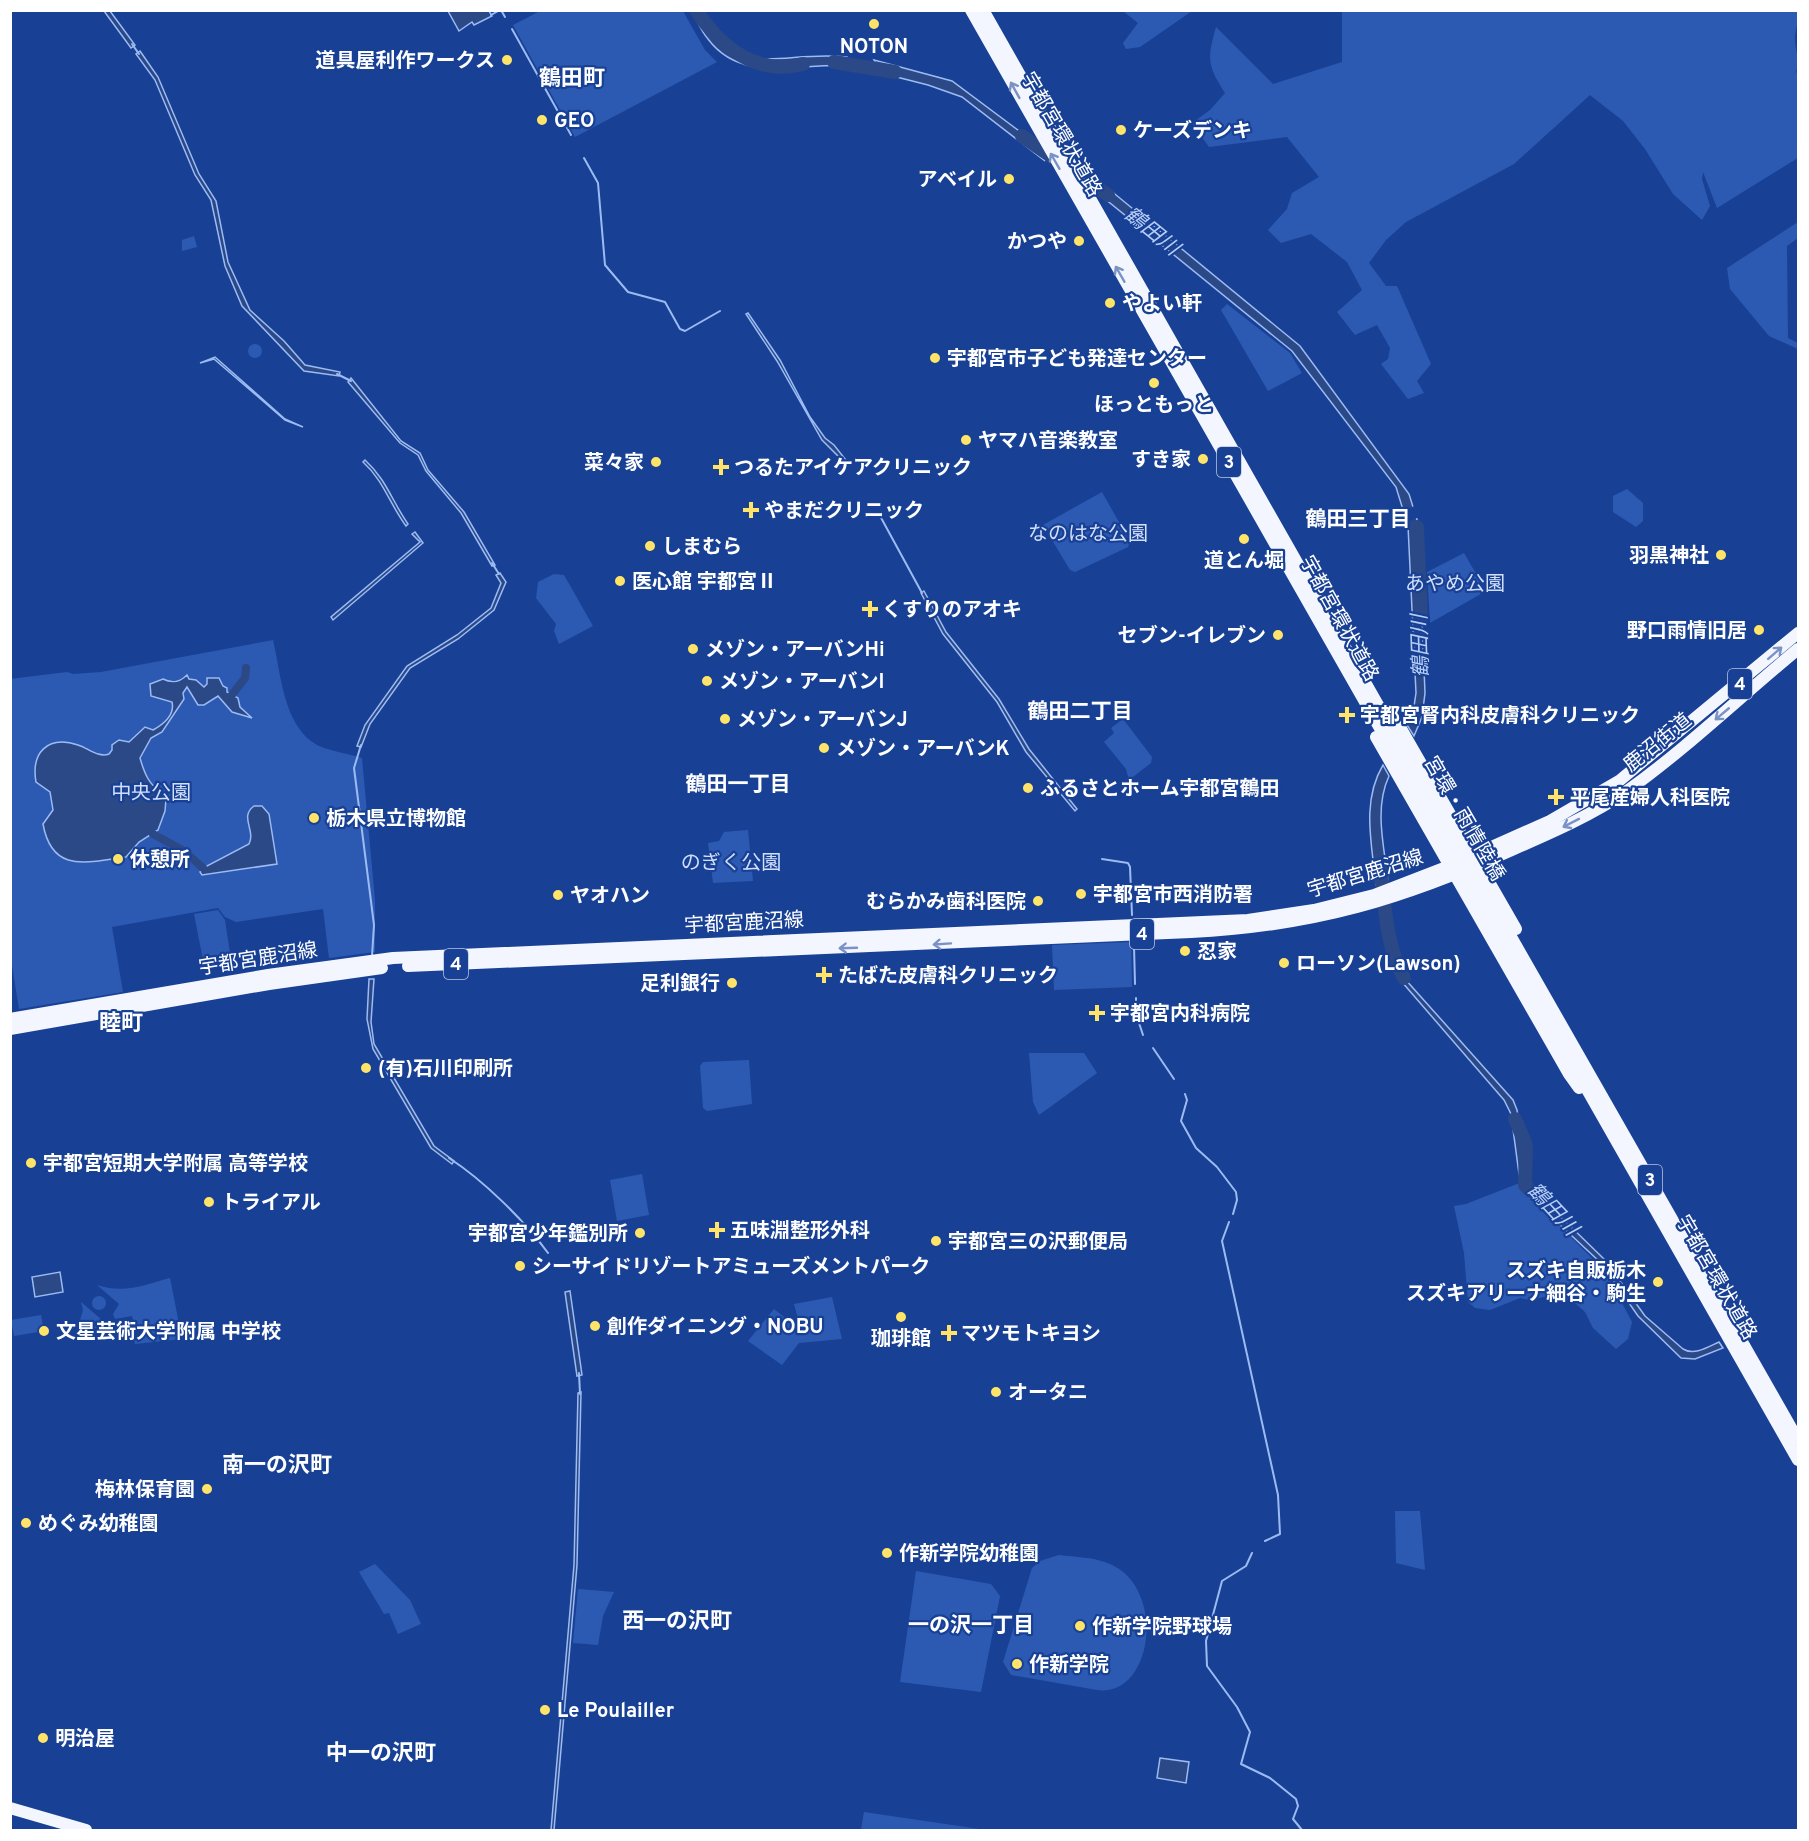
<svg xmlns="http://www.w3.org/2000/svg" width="1809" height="1841" font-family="Overpass,'Noto Sans JP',sans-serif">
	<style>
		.green { fill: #2c5ab3 }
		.water { fill: #2b4887; stroke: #9cbbf3; stroke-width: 1.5 }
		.pier { fill: #184195 }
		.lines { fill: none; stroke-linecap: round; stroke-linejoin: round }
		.stream { stroke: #9cbbf3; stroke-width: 2 }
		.canal { stroke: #2b4887; stroke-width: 8 }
		.river { stroke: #2b4887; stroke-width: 14 }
		.primary { stroke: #f3f6ff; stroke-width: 12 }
		.primary-bridge { stroke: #f3f6ff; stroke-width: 12 }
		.oneway { stroke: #7b92c5 }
		.poi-dot { fill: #ffe469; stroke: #184195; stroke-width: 2 }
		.labels { text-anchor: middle; stroke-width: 4.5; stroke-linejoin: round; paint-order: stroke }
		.shield { fill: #184195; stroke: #bac6df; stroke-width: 1.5 }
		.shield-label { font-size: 18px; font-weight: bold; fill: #fff }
		.poi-label { font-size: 20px; font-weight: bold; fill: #fff; stroke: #184195; text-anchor: start }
		.street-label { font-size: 20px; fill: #fff; stroke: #184195 }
		.park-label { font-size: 20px; fill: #d1dffb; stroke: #184195 }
		.water-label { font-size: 21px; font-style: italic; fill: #b6cdf7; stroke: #184195 }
		.neighbourhood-label { font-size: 21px; font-weight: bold; fill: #fff; stroke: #184195 }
		.quarter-label { font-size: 22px; font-weight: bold; fill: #fff; stroke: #184195 }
	</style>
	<rect width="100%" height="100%" fill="#184195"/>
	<g class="green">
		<polygon points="540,11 683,11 705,50 717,62 575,137 513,25"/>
		<polygon points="1123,11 1192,10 1192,11 1140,47 1126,49 1123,43 1138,23"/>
		<path d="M1342,11H1798C1799,20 1796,27 1795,36C1794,48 1801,60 1796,72L1798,74V158L1717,208L1703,172L1702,179L1710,206L1702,220L1673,194L1645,149L1623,121L1590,95L1514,164L1406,222L1386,240L1369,263L1386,286H1397L1431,364L1417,381L1424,393L1408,399L1381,364L1388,359L1390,348L1377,325L1355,335L1337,312L1362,290L1347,262L1311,234L1281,243L1268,230L1287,209L1292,193L1319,177L1287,137L1209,147L1192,123L1210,110L1225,93C1207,65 1207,59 1216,27L1273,84L1342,62Z"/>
		<polygon points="1798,222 1798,238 1787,246 1788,338 1798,343 1798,349 1769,336 1730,289 1727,268"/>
		<polygon points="194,236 197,247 182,251 182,240"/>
		<polygon points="1227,304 1290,353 1302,373 1268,391 1221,310"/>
		<circle cx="255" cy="351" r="7"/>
		<polygon points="1627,489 1643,503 1643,521 1636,527 1613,512 1613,496"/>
		<polygon points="1102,492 1130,542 1128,547 1075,572 1070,570 1043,525"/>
		<polygon points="1464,553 1486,591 1430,623 1427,572"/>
		<polygon points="554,574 564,575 593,626 559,644 554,631 556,624 536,598 538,582"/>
		<path d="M273,640C281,673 283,726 317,745C326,750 350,754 362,758L375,900V952L329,958L323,909L236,922L225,917L218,908L112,927L123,992L19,1009L10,953V679L67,672L73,674L101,672Z"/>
		<polygon points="1123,719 1152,757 1151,763 1129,780 1126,769 1104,742 1114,733 1111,728"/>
		<polygon points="748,830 753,881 713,883 708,843 719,841 724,832"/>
		<polygon points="218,910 225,920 231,960 204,965 194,914"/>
		<polygon points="1131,942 1132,987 1054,990 1052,945"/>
		<polygon points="1029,1053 1084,1053 1097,1073 1039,1115 1033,1102"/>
		<polygon points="749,1060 752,1104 707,1111 703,1108 700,1066 703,1062"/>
		<polygon points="642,1174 649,1215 617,1221 610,1180"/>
		<polygon points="1522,1182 1527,1194 1605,1271 1632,1322 1628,1339 1616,1349 1593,1328 1585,1312 1574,1302 1549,1296 1529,1300 1520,1298 1490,1310 1475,1308 1468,1302 1464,1253 1454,1206 1466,1204"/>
		<path d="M170,1278L182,1339L135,1344L134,1340L147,1335L143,1326L135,1329L132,1316L115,1319L113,1314L119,1304L97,1285C125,1294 144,1285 170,1278Z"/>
		<circle cx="99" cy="1303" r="7"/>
		<polygon points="832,1297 842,1339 799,1343 782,1365 748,1341 774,1309 801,1330 794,1304"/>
		<polygon points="81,1302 102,1320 102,1324 94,1329 87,1327 80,1320 83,1310"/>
		<polygon points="41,1315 44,1331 14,1336 11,1320"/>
		<polygon points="1395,1511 1420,1511 1425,1570 1396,1563"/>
		<path d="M1059,1555C1075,1557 1094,1557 1110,1564C1167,1588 1153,1698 1097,1690L1011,1675L1003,1662L1032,1568L1040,1561Z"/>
		<polygon points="375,1564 410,1600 421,1624 398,1634 389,1613 384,1614 359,1572"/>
		<polygon points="916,1571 991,1584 1000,1596 981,1692 900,1682"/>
		<polygon points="578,1589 614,1592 603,1616 598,1645 573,1643"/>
		<polygon points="864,1812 986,1830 861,1830"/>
	</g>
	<g class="water">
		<polygon points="104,11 110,11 135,45 131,48"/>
		<polygon points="448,11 489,11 492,16 474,25 472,22 459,31"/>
		<path d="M692,11H697C737,85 781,49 847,57L852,66C803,61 743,86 708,39C701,31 697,20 692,11Z"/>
		<polygon points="140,51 158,77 199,174 216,201 228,262 250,310 284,341 305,365 340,372 339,376 304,371 242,306 225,266 211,200 195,175 155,80 136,54"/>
		<polygon points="874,60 952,81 1034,142 1045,161 962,97 928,85 881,73"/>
		<polygon points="1092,179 1110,190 1300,346 1409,494 1418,523 1425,693 1422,717 1414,736 1407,725 1413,713 1416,693 1408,526 1396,487 1292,351 1099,194"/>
		<polygon points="748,313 780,360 810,417 825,438 834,445 849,464 847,465 822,440 777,361 746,314"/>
		<polygon points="215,357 285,419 303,427 285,420 214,359 200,363"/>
		<polygon points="351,378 401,441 420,453 428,470 464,512 495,565 492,566 461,513 426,471 418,455 400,443 348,382"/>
		<path d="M365,460C386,479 392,501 408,524L406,526C389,503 384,481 363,462Z"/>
		<polygon points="415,532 423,543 333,620 331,617 420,542 412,534"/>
		<polygon points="500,573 506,582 494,610 458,639 410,668 370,724 361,747 357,746 365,725 407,666 457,635 491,608 501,583 496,575"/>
		<polygon points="924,591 946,632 999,699 1029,749 1077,809 1075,811 1026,752 997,702 943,634 921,593"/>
		<path d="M187,675L189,679L196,680L204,687L207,684V678H219L223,686L227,688V692L238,698L240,707L252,718L232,712L218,696L204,705H198L187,687L183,693L184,699L162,732L151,738L140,758C144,772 149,786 162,792L166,799L165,811L158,830L139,842L126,857C87,862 52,874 43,824L53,810L50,792L36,782C31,753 47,735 78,745C88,748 98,758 109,754L112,750V745L119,740L129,742L145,727L153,730C164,724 175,715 172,702L151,696L150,684L163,679C173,684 180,682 187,675Z"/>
		<path d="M1383,765L1389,776C1374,808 1384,846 1388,880L1376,885C1372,844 1361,802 1383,765Z"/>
		<path d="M254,806H262L269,814L277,864L202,875L200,872L203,868L249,844C256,830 239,817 254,806Z"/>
		<path d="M1389,919L1391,945L1405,979L1513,1100L1517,1110L1528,1185L1605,1260L1645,1316L1683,1349C1694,1356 1708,1347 1719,1342L1723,1348L1695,1359L1681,1358L1638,1316L1602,1264L1527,1194L1519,1174L1511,1114L1504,1100L1402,982L1393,963L1383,924Z"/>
		<polygon points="369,979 374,979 371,1022 374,1044 434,1146 454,1161 452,1164 431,1148 373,1049 367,1019"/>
		<polygon points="60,1272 63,1292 35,1297 32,1277"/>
		<polygon points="570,1291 582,1375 577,1376 565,1292"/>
		<polygon points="581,1392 577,1565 554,1830 551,1830 574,1565 578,1393"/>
		<polygon points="1160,1758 1189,1762 1186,1783 1157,1778"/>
	</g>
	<polygon class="pier" points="1416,505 1419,517 1404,524 1401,513"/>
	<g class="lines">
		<g class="stream">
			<polyline points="501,10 505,17"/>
			<polyline points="491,15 500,10"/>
			<polyline points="512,29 571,135"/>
			<polyline points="132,44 139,54"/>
			<polyline points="584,158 598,183 605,265 628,292 665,302 680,329 685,331 720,311"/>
			<polyline points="337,374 351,381"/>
			<polyline points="879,514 922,593"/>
			<polyline points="492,563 499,574"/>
			<polyline points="361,745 354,768 374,925 372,956"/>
			<polyline points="1102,859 1128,863 1130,867 1132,915"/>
			<polyline points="1134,946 1135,984"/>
			<polyline points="1136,998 1136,1014 1143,1035"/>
			<polyline points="1153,1048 1174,1079"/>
			<polyline points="1185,1094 1187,1100 1181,1121 1196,1148 1217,1167 1236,1192 1237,1200 1233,1214"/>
			<path d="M449,1158C483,1180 524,1220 548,1253"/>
			<polyline points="1229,1222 1222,1241 1278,1495 1280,1534 1265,1541"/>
			<polyline points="579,1373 580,1394"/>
			<polyline points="1252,1553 1246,1566 1222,1581 1206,1641 1207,1666 1237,1707 1250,1732 1241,1764 1270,1778 1296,1799 1298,1806 1293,1819 1302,1830"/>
		</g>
		<g class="canal">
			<polyline points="231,696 245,678 246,668"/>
			<polyline points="153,834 184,851 203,868"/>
		</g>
		<g class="river">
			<path d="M696,10C721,48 757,76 803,64"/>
			<polyline points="834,62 895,72"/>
			<polyline points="1022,136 1108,195"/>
			<polyline points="1417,527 1421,619"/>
			<path d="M1380,865C1385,902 1385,945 1404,978"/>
			<polyline points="1515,1119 1526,1145 1525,1185 1531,1191"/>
		</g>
		<g class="primary">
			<polyline points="971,10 1389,744"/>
			<polyline points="983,10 1395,735"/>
			<polyline points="1396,720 1516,929"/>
			<polyline points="1376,737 1569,1074 1579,1088"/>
			<polyline points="1502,921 1798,1440"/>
			<polyline points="1494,926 1798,1460"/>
			<path d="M408,966L1191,932C1314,926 1403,899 1514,849C1553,832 1592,815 1627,791C1687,748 1741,696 1798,649"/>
			<polyline points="10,1019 268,975 393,958 1248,920 1314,910 1374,895 1449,866 1550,821 1619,781 1798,633"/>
			<polyline points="10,1029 269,984 382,968"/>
			<polyline points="10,1808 86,1830"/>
		</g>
		<g class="primary-bridge">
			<polyline points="1395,735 1502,921"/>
			<polyline points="1389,744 1494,926"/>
		</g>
	</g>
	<defs><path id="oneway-shaft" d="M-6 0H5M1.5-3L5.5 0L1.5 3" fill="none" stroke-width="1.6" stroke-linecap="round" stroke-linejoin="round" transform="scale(1.5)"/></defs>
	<g class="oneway">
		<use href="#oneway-shaft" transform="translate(1015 90) rotate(-119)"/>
		<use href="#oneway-shaft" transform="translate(1055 161) rotate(-120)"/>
		<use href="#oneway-shaft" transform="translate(1120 274) rotate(-120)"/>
		<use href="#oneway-shaft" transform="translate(1775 653) rotate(-41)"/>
		<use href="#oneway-shaft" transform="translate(1722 714) rotate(140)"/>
		<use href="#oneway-shaft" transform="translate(1571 823) rotate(153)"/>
		<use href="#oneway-shaft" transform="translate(942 944) rotate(176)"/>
		<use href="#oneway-shaft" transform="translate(848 948) rotate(178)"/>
	</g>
	<g class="poi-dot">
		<circle cx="874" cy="24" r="6"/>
		<circle cx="507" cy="60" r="6"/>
		<circle cx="542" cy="120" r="6"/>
		<circle cx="1121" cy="130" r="6"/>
		<circle cx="1009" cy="179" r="6"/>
		<circle cx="1079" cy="241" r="6"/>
		<circle cx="1110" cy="303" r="6"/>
		<circle cx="935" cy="358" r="6"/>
		<circle cx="1154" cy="383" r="6"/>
		<circle cx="966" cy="440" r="6"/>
		<circle cx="1203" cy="459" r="6"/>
		<circle cx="656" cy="462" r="6"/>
		<path d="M718 458h6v6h6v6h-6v6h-6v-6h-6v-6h6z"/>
		<path d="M748 501h6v6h6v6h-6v6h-6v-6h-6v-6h6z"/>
		<circle cx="1244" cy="539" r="6"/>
		<circle cx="650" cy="546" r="6"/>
		<circle cx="1721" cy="555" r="6"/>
		<circle cx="620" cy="581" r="6"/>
		<path d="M867 600h6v6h6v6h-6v6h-6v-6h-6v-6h6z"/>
		<circle cx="1759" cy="630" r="6"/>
		<circle cx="1278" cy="635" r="6"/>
		<circle cx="693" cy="649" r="6"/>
		<circle cx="707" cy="681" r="6"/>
		<path d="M1344 706h6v6h6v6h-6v6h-6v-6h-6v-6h6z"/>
		<circle cx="725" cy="719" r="6"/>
		<circle cx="824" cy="748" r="6"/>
		<circle cx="1028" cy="788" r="6"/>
		<path d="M1553 788h6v6h6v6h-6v6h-6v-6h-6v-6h6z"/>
		<circle cx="314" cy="818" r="6"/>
		<circle cx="118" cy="859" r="6"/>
		<circle cx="1081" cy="894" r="6"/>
		<circle cx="558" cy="895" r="6"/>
		<circle cx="1038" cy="901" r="6"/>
		<circle cx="1185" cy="951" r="6"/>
		<circle cx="1284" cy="963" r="6"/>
		<path d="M821 966h6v6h6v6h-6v6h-6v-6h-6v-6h6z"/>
		<circle cx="732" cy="983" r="6"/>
		<path d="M1094 1004h6v6h6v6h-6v6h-6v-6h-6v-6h6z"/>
		<circle cx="366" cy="1068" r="6"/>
		<circle cx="31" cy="1163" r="6"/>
		<circle cx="209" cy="1202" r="6"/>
		<path d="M714 1221h6v6h6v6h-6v6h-6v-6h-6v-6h6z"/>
		<circle cx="640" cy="1233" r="6"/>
		<circle cx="936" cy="1241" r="6"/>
		<circle cx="520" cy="1266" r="6"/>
		<circle cx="1658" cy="1282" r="6"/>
		<circle cx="901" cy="1317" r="6"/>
		<circle cx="595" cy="1326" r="6"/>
		<circle cx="44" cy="1331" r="6"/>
		<path d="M946 1324h6v6h6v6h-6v6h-6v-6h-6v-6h6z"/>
		<circle cx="996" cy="1392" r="6"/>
		<circle cx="207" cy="1489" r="6"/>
		<circle cx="26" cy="1523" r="6"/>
		<circle cx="887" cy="1553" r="6"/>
		<circle cx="1080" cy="1626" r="6"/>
		<circle cx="1017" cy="1664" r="6"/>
		<circle cx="545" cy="1710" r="6"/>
		<circle cx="43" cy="1738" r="6"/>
	</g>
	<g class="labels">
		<g class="shield">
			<rect x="1217" y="447" width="24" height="30" rx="4.5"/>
			<rect x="1728" y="669" width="24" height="30" rx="4.5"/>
			<rect x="1130" y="919" width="24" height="30" rx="4.5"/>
			<rect x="444" y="949" width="24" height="30" rx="4.5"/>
			<rect x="1638" y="1165" width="24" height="30" rx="4.5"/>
		</g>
		<g class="shield-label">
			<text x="1229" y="468">3</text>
			<text x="1740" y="690">4</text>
			<text x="1142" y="940">4</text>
			<text x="456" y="970">4</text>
			<text x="1650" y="1186">3</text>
		</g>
		<g class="poi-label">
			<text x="874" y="53" text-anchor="middle">NOTON</text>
			<text x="495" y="67" text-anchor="end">道具屋利作ワークス</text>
			<text x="554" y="127">GEO</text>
			<text x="1133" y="137">ケーズデンキ</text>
			<text x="997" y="186" text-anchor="end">アベイル</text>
			<text x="1067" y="248" text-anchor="end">かつや</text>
			<text x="1122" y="310">やよい軒</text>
			<text x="947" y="365">宇都宮市子ども発達センター</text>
			<text x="1154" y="411" text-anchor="middle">ほっともっと</text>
			<text x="978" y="447">ヤマハ音楽教室</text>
			<text x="1191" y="466" text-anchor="end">すき家</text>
			<text x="644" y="469" text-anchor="end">菜々家</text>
			<text x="734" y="474">つるたアイケアクリニック</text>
			<text x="764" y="517">やまだクリニック</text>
			<text x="662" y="553">しまむら</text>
			<text x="1709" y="562" text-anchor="end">羽黒神社</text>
			<text x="1244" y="567" text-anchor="middle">道とん堀</text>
			<text x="632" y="588">医心館 宇都宮Ⅱ</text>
			<text x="882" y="616">くすりのアオキ</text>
			<text x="1747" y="637" text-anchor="end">野口雨情旧居</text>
			<text x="1266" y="642" text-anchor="end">セブン-イレブン</text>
			<text x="705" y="656">メゾン・アーバンHi</text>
			<text x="719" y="688">メゾン・アーバンI</text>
			<text x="1360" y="722">宇都宮腎内科皮膚科クリニック</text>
			<text x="737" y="726">メゾン・アーバンJ</text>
			<text x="836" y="755">メゾン・アーバンK</text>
			<text x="1040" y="795">ふるさとホーム宇都宮鶴田</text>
			<text x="1570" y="804">平尾産婦人科医院</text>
			<text x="326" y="825">栃木県立博物館</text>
			<text x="130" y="866">休憩所</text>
			<text x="1093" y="901">宇都宮市西消防署</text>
			<text x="570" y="902">ヤオハン</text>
			<text x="1026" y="908" text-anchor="end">むらかみ歯科医院</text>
			<text x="1197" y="958">忍家</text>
			<text x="1296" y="970">ローソン(Lawson)</text>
			<text x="838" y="982">たばた皮膚科クリニック</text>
			<text x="720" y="990" text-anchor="end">足利銀行</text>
			<text x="1110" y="1020">宇都宮内科病院</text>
			<text x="378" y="1075">(有)石川印刷所</text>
			<text x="43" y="1170">宇都宮短期大学附属 高等学校</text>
			<text x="221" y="1209">トライアル</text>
			<text x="730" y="1237">五味淵整形外科</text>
			<text x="628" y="1240" text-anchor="end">宇都宮少年鑑別所</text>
			<text x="948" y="1248">宇都宮三の沢郵便局</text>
			<text x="532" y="1273">シーサイドリゾートアミューズメントパーク</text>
			<text x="1646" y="1277" text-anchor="end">スズキ自販栃木<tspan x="1646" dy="23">スズキアリーナ細谷・駒生</tspan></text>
			<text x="607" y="1333">創作ダイニング・NOBU</text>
			<text x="56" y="1338">文星芸術大学附属 中学校</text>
			<text x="961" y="1340">マツモトキヨシ</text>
			<text x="901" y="1345" text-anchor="middle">珈琲館</text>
			<text x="1008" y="1399">オータニ</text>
			<text x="195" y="1496" text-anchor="end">梅林保育園</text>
			<text x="38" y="1530">めぐみ幼稚園</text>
			<text x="899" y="1560">作新学院幼稚園</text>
			<text x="1092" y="1633">作新学院野球場</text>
			<text x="1029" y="1671">作新学院</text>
			<text x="557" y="1717">Le Poulailler</text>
			<text x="55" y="1745">明治屋</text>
		</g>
		<g class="street-label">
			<text transform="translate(1062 134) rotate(60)" y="7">宇都宮環状道路</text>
			<text transform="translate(1340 618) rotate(61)" y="7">宇都宮環状道路</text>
			<text transform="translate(1657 742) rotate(-39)" y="7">鹿沼街道</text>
			<text transform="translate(1465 818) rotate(60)" y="7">宮環・雨情陸橋</text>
			<text transform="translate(1365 873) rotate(-17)" y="7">宇都宮鹿沼線</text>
			<text transform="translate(744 922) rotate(-3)" y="7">宇都宮鹿沼線</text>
			<text transform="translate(258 958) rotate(-9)" y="7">宇都宮鹿沼線</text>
			<text transform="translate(1717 1277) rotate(60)" y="7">宇都宮環状道路</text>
		</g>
		<g class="park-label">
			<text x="1088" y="540">なのはな公園</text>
			<text x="1455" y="590">あやめ公園</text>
			<text x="151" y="799">中央公園</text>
			<text x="731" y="869">のぎく公園</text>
		</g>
		<g class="water-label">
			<text transform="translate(1152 231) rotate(39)" y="7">鶴田川</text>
			<text transform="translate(1420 646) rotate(-92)" y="7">鶴田川</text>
			<text transform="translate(1553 1209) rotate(47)" y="7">鶴田川</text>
		</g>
		<g class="neighbourhood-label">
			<text x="1358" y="526">鶴田三丁目</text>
			<text x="1080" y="718">鶴田二丁目</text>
			<text x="738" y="791">鶴田一丁目</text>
			<text x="971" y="1632">一の沢一丁目</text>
		</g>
		<g class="quarter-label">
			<text x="572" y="85">鶴田町</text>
			<text x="121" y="1030">睦町</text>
			<text x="277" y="1472">南一の沢町</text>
			<text x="677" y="1628">西一の沢町</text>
			<text x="381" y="1760">中一の沢町</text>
		</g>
	</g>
	<rect width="1809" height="1841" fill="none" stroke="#ffffff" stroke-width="24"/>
</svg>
